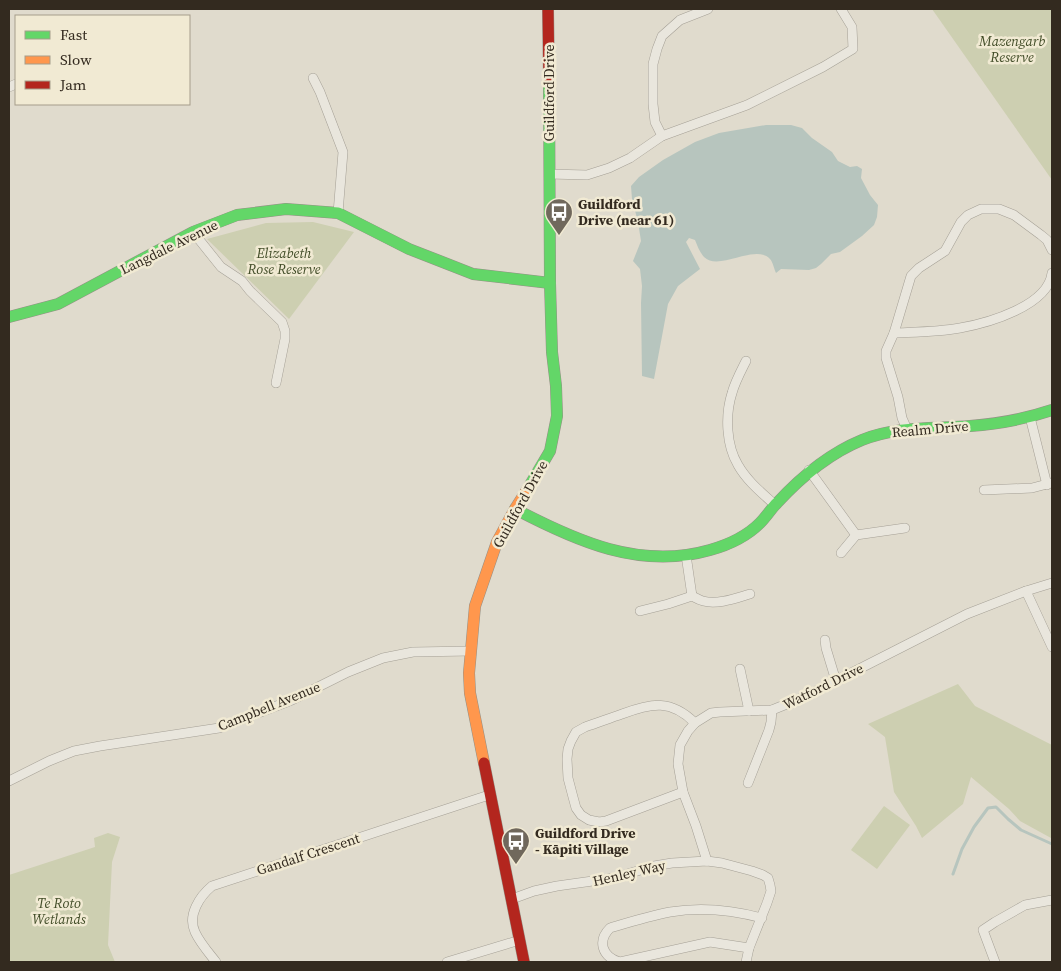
<svg xmlns="http://www.w3.org/2000/svg" width="1061" height="971" font-family="'Source Serif 4',serif">
	<style>
		.green { fill: #cdcfb1 }
		.water { fill: #b7c5be }
		.lines { fill: none; stroke-linecap: round; stroke-linejoin: round }
		.stream { stroke: #b7c5be; stroke-width: 3 }
		.street-casing { stroke: #a5a096; stroke-width: 10 }
		.fast-casing { stroke: #959086; stroke-width: 12 }
		.slow-casing { stroke: #959086; stroke-width: 12 }
		.jam-casing { stroke: #959086; stroke-width: 12 }
		.street { stroke: #e9e6dd; stroke-width: 9 }
		.fast { stroke: #63d668; stroke-width: 11 }
		.slow { stroke: #ff974d; stroke-width: 11 }
		.jam { stroke: #b3261e; stroke-width: 11 }
		.labels { text-anchor: middle; stroke-width: 5; stroke-linejoin: round; paint-order: stroke }
		.park-label { font-size: 14px; font-style: italic; fill: #424d28; stroke: #f1ead3 }
		.street-label { font-size: 14px; fill: #332a1f; stroke: #f1ead3 }
		.poi-label { font-size: 14px; font-weight: bold; fill: #332a1f; stroke: #f1ead3; text-anchor: start }
	</style>
	<rect width="100%" height="100%" fill="#e0dbcd"/>
	<g class="green">
		<polygon points="932,9 1052,9 1052,180"/>
		<polygon points="313,222 354,232 289,319 207,239 266,223"/>
		<polygon points="958,684 975,706 1052,745 1052,841 1051,838 1020,821 1009,809 971,777 963,804 922,838 916,826 894,792 885,737 868,724"/>
		<polygon points="884,806 910,825 877,869 851,850"/>
		<polygon points="108,833 120,837 112,862 108,945 115,962 9,962 9,875 95,847 94,838"/>
	</g>
	<path class="water" d="M766,125H791L802,128L812,138L832,152L838,161L850,167L857,166L862,169L861,178L870,195L878,205L877,217L874,225L862,236L840,252L831,254L821,264L816,268L809,270L781,269L776,273C774,269 773,262 770,259C755,243 719,272 704,257C700,253 697,245 695,240L689,238L686,242L700,269L678,286L668,304L654,379L642,376L641,303L642,286L640,269L633,261L641,241L638,222L632,199L631,186L639,177L663,160L695,142L719,133Z"/>
	<g class="lines">
		<polyline class="stream" points="953,874 962,849 974,827 988,808 996,807 1008,819 1021,830 1052,844"/>
		<g class="street-casing">
			<g id="street">
				<polyline points="313,78 320,92 343,152 338,213"/>
				<polyline points="9,87 16,84"/>
				<polyline points="662,136 655,122 653,104 653,64 657,49 662,36 680,20 708,9"/>
				<polyline points="549,174 587,175 609,168 630,158 662,136 747,105 823,67 853,49 852,27 841,9"/>
				<polyline points="193,232 221,267 242,281 250,291 282,322 285,331 285,339 276,383"/>
				<path d="M894,333C915,332 938,332 960,328C988,323 1048,306 1052,273"/>
				<path d="M746,361C741,371 735,382 732,393C725,415 726,445 738,465C747,481 762,493 775,505"/>
				<polyline points="1030,417 1047,485"/>
				<polyline points="907,429 902,418 898,397 886,358 886,351 894,333 911,276 919,268 945,251 961,222 968,215 981,209 999,209 1014,215 1041,235 1047,240 1052,250"/>
				<polyline points="809,470 856,535"/>
				<polyline points="984,490 1032,488 1051,483"/>
				<polyline points="841,553 856,535 905,528"/>
				<polyline points="686,555 692,596"/>
				<polyline points="1026,591 1052,647"/>
				<path d="M640,611L668,604L692,596C696,598 699,600 703,601C718,605 736,598 750,594"/>
				<polyline points="825,640 826,648 836,681"/>
				<polyline points="740,669 749,711"/>
				<polyline points="9,781 49,761 74,751 100,746 219,728 292,700 348,672 383,658 413,652 471,651"/>
				<polyline points="748,783 769,730 771,722 772,710"/>
				<path d="M683,792L606,821L599,822L589,820L581,815L576,808L573,797L568,778L567,759L568,749L571,741L576,732L585,727C597,723 610,718 622,714C652,703 671,699 695,723"/>
				<polyline points="707,861 696,826 683,792 678,764 680,745 688,731 695,723 711,713 720,712 772,710 804,697 967,614 1026,591 1052,583"/>
				<polyline points="512,899 534,891 557,886 614,878 654,866 672,863 707,861 722,863 752,871 763,875 768,878 770,885 771,891 767,903 749,948 746,962"/>
				<path d="M749,948L710,942L620,962C602,957 597,941 610,928C630,922 649,916 670,912C700,907 732,910 762,918"/>
				<path d="M216,962C209,953 200,943 195,932C187,915 200,896 212,886L489,795"/>
				<polyline points="447,962 520,940"/>
				<polyline points="995,962 983,930 995,922 1025,905 1052,900"/>
			</g>
		</g>
		<g class="fast-casing">
			<g id="fast">
				<polyline points="9,317 58,304 193,232 237,215 286,209 338,213 409,249 473,274 550,283"/>
				<polyline points="527,490 550,451 557,416 556,386 552,352 550,283 549,79"/>
				<path d="M515,509C576,541 640,570 710,550C728,545 746,537 760,523C766,517 771,509 777,503C801,477 828,454 862,440C897,426 933,429 970,426C998,424 1025,419 1052,410"/>
			</g>
		</g>
		<g class="slow-casing">
			<polyline id="slow" points="484,763 470,693 469,673 475,606 497,542 515,509 527,490"/>
		</g>
		<g class="jam-casing">
			<g id="jam">
				<polyline points="548,9 549,79"/>
				<polyline points="484,763 524,962"/>
			</g>
		</g>
		<use href="#street" class="street"/>
		<use href="#fast" class="fast"/>
		<use href="#slow" class="slow"/>
		<use href="#jam" class="jam"/>
	</g>
	<defs>
		<g id="bus-pin" transform="scale(1.4375)"><path d="M0 17L-7.5 6A9.5 9.5 0 1 1 7.5 6Z" fill="#70685c" stroke="#f1ead3"/><path d="M-5-6H5V4H4V6H2V4H-2V6H-4V4H-5ZM-3.5-4V0h7V-4ZM-3.5 1.2v1.5H-2V1.2ZM2 1.2v1.5H3.5V1.2Z" fill="#fff"/></g>
	</defs>
	<g fill-rule="evenodd">
		<use href="#bus-pin" x="559" y="212"/>
		<use href="#bus-pin" x="516" y="841"/>
	</g>
	<g class="labels">
		<g class="park-label">
			<text x="1012" y="46">Mazengarb<tspan x="1012" dy="16">Reserve</tspan></text>
			<text x="284" y="258">Elizabeth<tspan x="284" dy="16">Rose Reserve</tspan></text>
			<text x="59" y="908">Te Roto<tspan x="59" dy="16">Wetlands</tspan></text>
		</g>
		<g class="street-label">
			<text transform="translate(549 93) rotate(-90)" y="5">Guildford Drive</text>
			<text transform="translate(169 247) rotate(-26)" y="5">Langdale Avenue</text>
			<text transform="translate(930 429) rotate(-5)" y="5">Realm Drive</text>
			<text transform="translate(520 504) rotate(-61)" y="5">Guildford Drive</text>
			<text transform="translate(823 686) rotate(-26)" y="5">Watford Drive</text>
			<text transform="translate(269 706) rotate(-22)" y="5">Campbell Avenue</text>
			<text transform="translate(308 854) rotate(-18)" y="5">Gandalf Crescent</text>
			<text transform="translate(629 873) rotate(-13)" y="5">Henley Way</text>
		</g>
		<g class="poi-label">
			<text x="578" y="209">Guildford<tspan x="578" dy="16">Drive (near 61)</tspan></text>
			<text x="535" y="838">Guildford Drive<tspan x="535" dy="16">- Kāpiti Village</tspan></text>
		</g>
	</g>
	<rect width="1061" height="971" fill="none" stroke="#332a1f" stroke-width="20"/>
	<rect x="15" y="15" width="175" height="90" fill="#f1ead3" stroke="#a59d8b"/>
	<rect x="25" y="31" width="25" height="8" fill="#63d668" stroke="#a59d8b"/>
	<text x="60" y="40" font-size="15" fill="#332a1f">Fast</text>
	<rect x="25" y="56" width="25" height="8" fill="#ff974d" stroke="#a59d8b"/>
	<text x="60" y="65" font-size="15" fill="#332a1f">Slow</text>
	<rect x="25" y="81" width="25" height="8" fill="#b3261e" stroke="#a59d8b"/>
	<text x="60" y="90" font-size="15" fill="#332a1f">Jam</text>
</svg>
